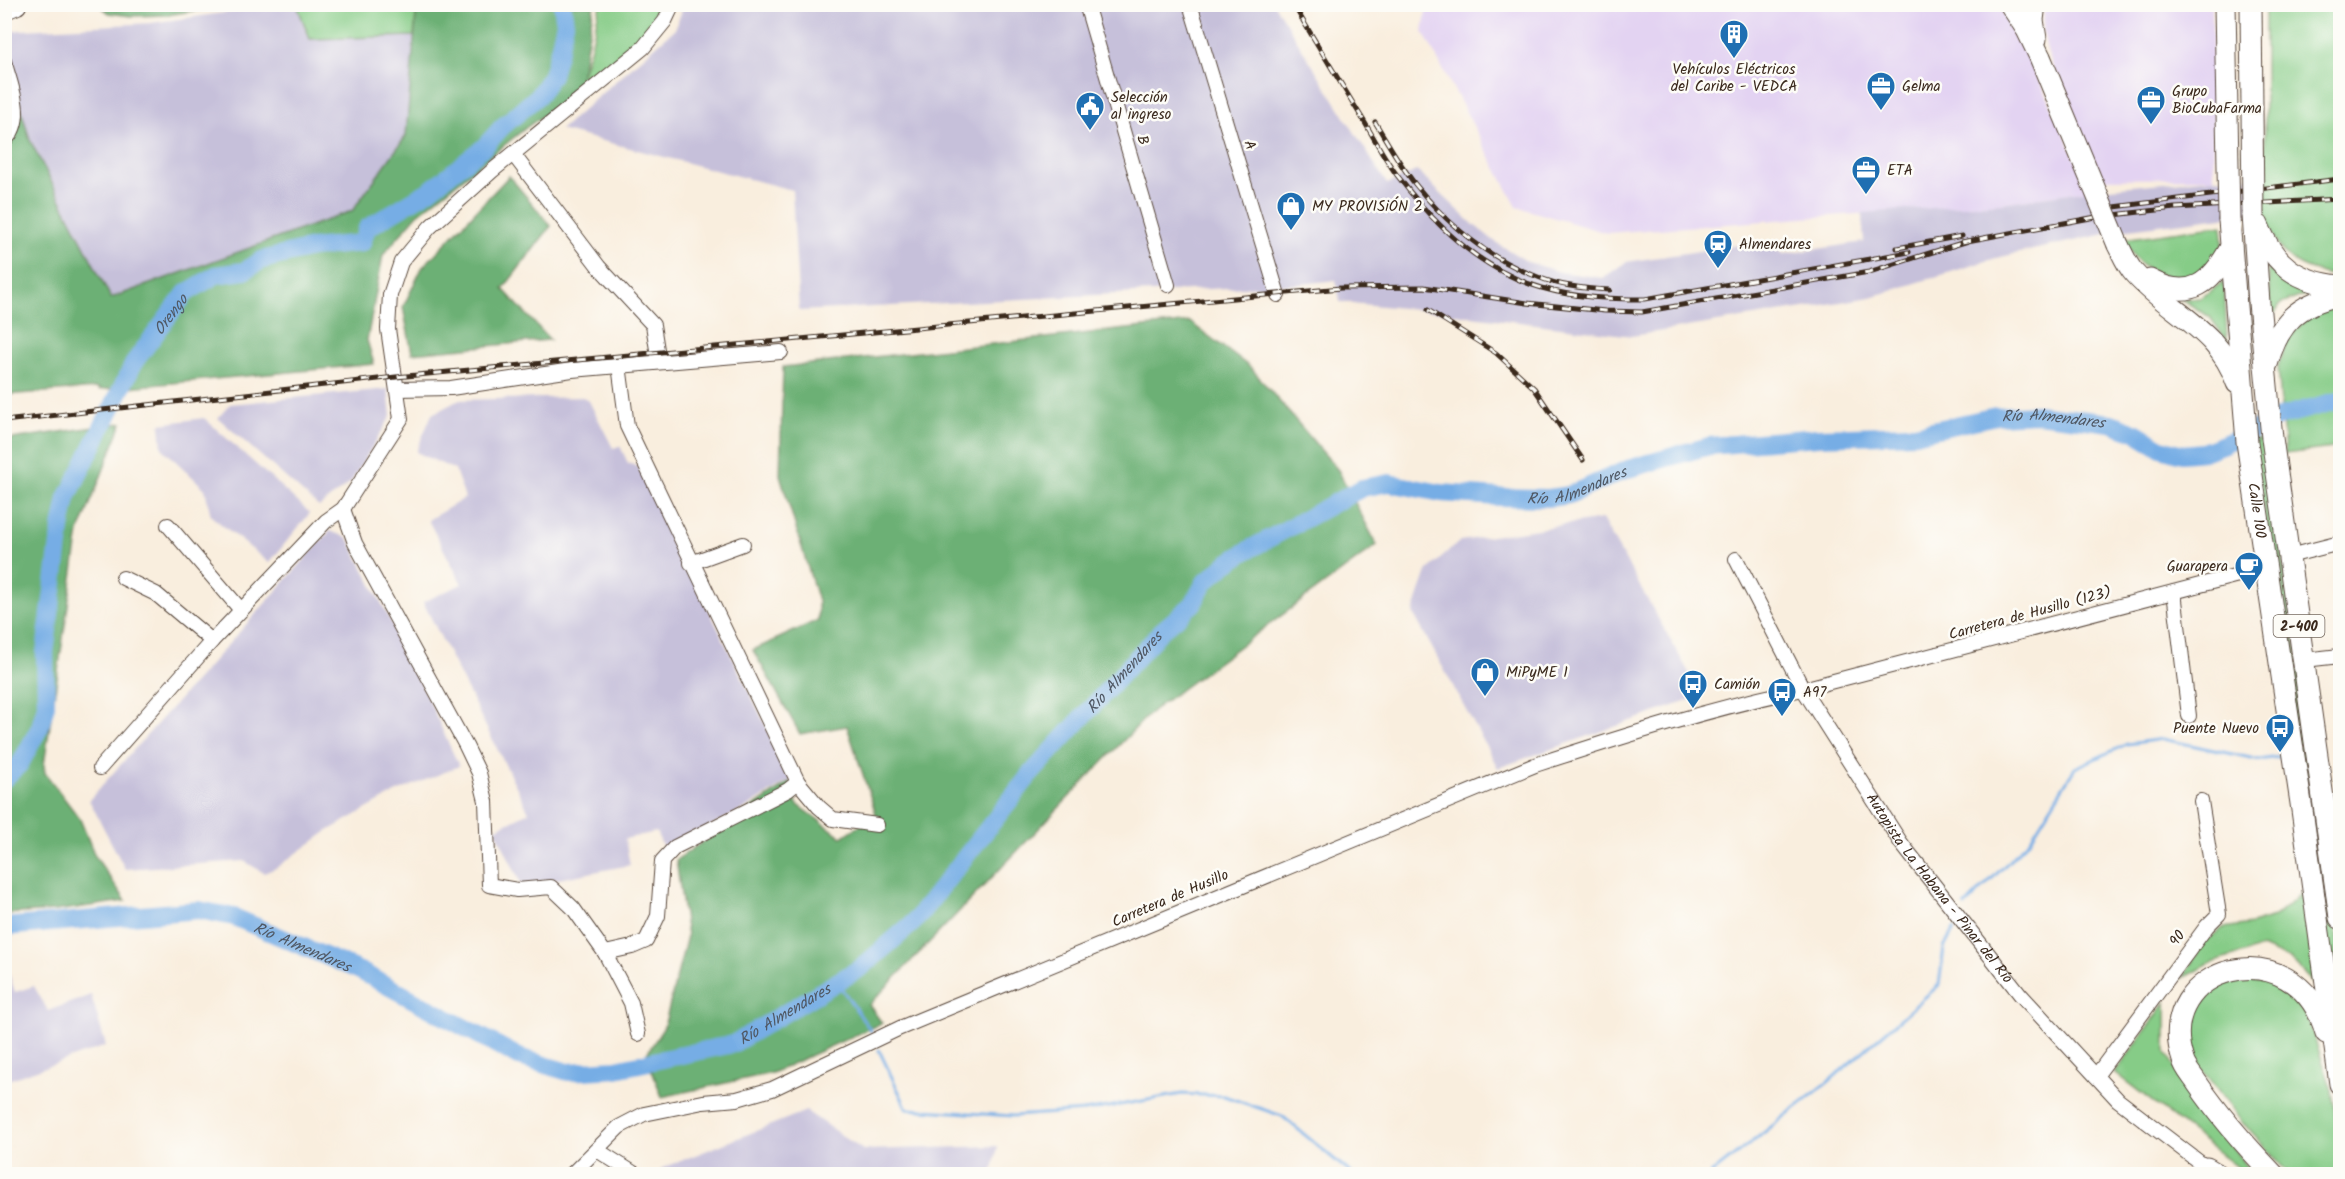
<svg xmlns="http://www.w3.org/2000/svg" width="2345" height="1179" font-family="Kalam,sans-serif">
	<style>
		.built { fill: #e3d3f2 }
		.industrial { fill: #c6c0da }
		.green { fill: #86cc87; stroke: #607b52; stroke-width: 1.5 }
		.forest { fill: #6cb074; stroke: #546d49; stroke-width: 1.5 }
		.lines { fill: none; stroke-linecap: round; stroke-linejoin: round }
		.stream { stroke: #76ade5; stroke-width: 3 }
		.river { stroke: #76ade5; stroke-width: 18 }
		.minor-casing { stroke: #58473b; stroke-width: 16 }
		.highway-casing { stroke: #58473b; stroke-width: 23 }
		.minor { stroke: #fff; stroke-width: 14 }
		.highway { stroke: #fff; stroke-width: 21 }
		.rail-casing { stroke: #3b2a1e; stroke-width: 5 }
		.rail { stroke: #fdfcf7; stroke-width: 3; stroke-dasharray: 9; stroke-linecap: butt }
		.highway-bridge-casing { stroke: #58473b; stroke-width: 23; stroke-linecap: butt }
		.highway-bridge { stroke: #fff; stroke-width: 21 }
		.labels { text-anchor: middle; stroke-width: 5; stroke-linejoin: round; paint-order: stroke }
		.shield { fill: #fdfcf7; stroke: #75695f; stroke-width: 1.5 }
		.shield-label { font-size: 14px; font-weight: bold; fill: #3b2a1e }
		.poi-label { font-size: 15px; fill: #3b2a1e; stroke: #fdfcf7; text-anchor: start }
		.street-label { font-size: 15px; fill: #3b2a1e; stroke: #fdfcf7 }
		.water-label { font-size: 16px; font-style: italic; fill: #505864; stroke: #fdfcf7 }
	</style>
	<rect width="100%" height="100%" fill="#fdfcf7"/>
	<filter id="ink" filterUnits="userSpaceOnUse"><feTurbulence type="fractalNoise" baseFrequency=".0167" numOctaves="2"/><feDisplacementMap in="SourceGraphic" scale="12" xChannelSelector="R" yChannelSelector="G"/><feConvolveMatrix kernelMatrix="1 2 1 2 8 2 1 2 1" color-interpolation-filters="sRGB"/></filter>
	<filter id="wash" filterUnits="userSpaceOnUse"><feTurbulence type="fractalNoise" baseFrequency=".008" numOctaves="4" result="noise"/><feDisplacementMap in="SourceGraphic" scale="24" xChannelSelector="R" yChannelSelector="G"/><feGaussianBlur stdDeviation="1.35" result="paint"/><feColorMatrix in="noise" values="0 0 0 0 0 0 0 0 0 0 0 0 0 0 0 0 0 1.4 0 .05"/><feComposite in="paint" operator="in"/></filter>
	<g filter="url(#wash)">
		<rect width="100%" height="100%" fill="#f9eede"/>
		<g class="built">
			<polygon points="1427,4 1996,5 2006,15 2026,50 2090,190 2002,203 1607,233 1517,207 1423,32"/>
			<polygon points="2044,4 2212,5 2214,178 2095,179 2047,51 2043,31"/>
		</g>
		<g class="industrial">
			<polygon points="1274,4 1387,184 1417,171 1474,225 1497,243 1528,262 1560,272 1603,278 1626,262 1746,244 1764,244 1784,254 1864,242 1862,213 2002,203 2090,190 2214,178 2233,179 2340,167 2340,202 2129,229 1996,258 1871,297 1632,336 1423,310 1340,302 1336,280 1301,284 799,311 792,190 560,130 675,29 684,5"/>
			<polygon points="280,5 297,5 310,39 414,36 406,136 352,211 111,298 30,140 5,52 5,31 151,23"/>
			<polygon points="388,389 391,416 351,482 319,507 218,418 230,404"/>
			<polygon points="583,397 589,401 613,448 620,446 628,463 638,466 792,779 748,807 664,849 656,832 625,839 630,865 522,886 495,829 529,812 423,602 462,584 428,520 465,498 455,470 416,452 432,414 459,400"/>
			<polygon points="204,418 310,513 269,563 211,516 205,489 162,448 160,424"/>
			<polygon points="1602,519 1702,696 1498,768 1413,613 1427,571 1460,541"/>
			<polygon points="330,531 348,538 407,653 459,766 397,792 331,829 276,868 264,873 244,861 125,869 89,800"/>
			<polygon points="5,962 15,992 34,986 48,1011 91,995 106,1046 5,1081"/>
			<polygon points="806,1111 863,1150 998,1146 992,1174 668,1174 660,1169"/>
		</g>
		<g class="green">
			<polygon points="297,5 417,5 414,36 310,39"/>
			<path d="M600,5H663C644,42 608,69 575,94L591,47Z"/>
			<path d="M2267,5H2340V277C2295,268 2279,260 2265,214V13Z"/>
			<path d="M2222,225C2222,231 2224,238 2223,244C2222,248 2218,253 2216,256C2200,282 2171,283 2147,268C2135,261 2130,250 2123,239Z"/>
			<path d="M2268,266C2277,281 2291,287 2307,294L2281,304L2271,319Z"/>
			<polygon points="2224,281 2227,341 2210,317 2181,299 2201,298"/>
			<polygon points="2340,304 2340,447 2285,454 2278,366 2287,341 2304,321 2330,306"/>
			<polygon points="2266,439 2340,957 2340,1044 2253,441"/>
			<polygon points="2304,892 2315,985 2290,959 2262,947 2209,964 2182,979 2204,942 2223,928 2251,924 2274,917"/>
			<polygon points="2239,978 2278,984 2303,1004 2332,1090 2340,1151 2340,1174 2289,1174 2249,1130 2196,1062 2192,1035 2195,1008 2213,987"/>
			<polygon points="2166,1002 2166,1052 2184,1085 2252,1174 2247,1174 2115,1073"/>
		</g>
		<g class="forest">
			<polygon points="216,4 225,6 168,15 132,16 109,13 99,5"/>
			<polygon points="417,5 594,5 579,90 527,127 417,215 383,255 367,340 374,364 98,390 98,388 5,395 4,52 30,140 111,298 352,211 406,136"/>
			<polygon points="509,176 551,226 503,289 550,340 412,353 403,307 422,268"/>
			<polygon points="1190,322 1251,368 1338,470 1377,545 1152,711 869,1005 882,1023 772,1073 662,1097 646,1055 664,1027 687,936 676,860 790,782 797,804 842,837 876,814 847,726 800,734 753,650 818,620 818,601 780,475 783,367"/>
			<polygon points="122,423 79,532 44,765 45,773 80,819 95,856 126,901 55,911 5,914 5,440"/>
		</g>
		<g class="lines">
			<g class="stream">
				<polyline points="1965,906 2030,840 2075,768 2127,744 2163,739 2260,760 2278,757"/>
				<polyline points="837,982 871,1031"/>
				<polyline points="879,1050 907,1109 1013,1116 1085,1111 1182,1094 1224,1096 1282,1116 1352,1174"/>
				<polyline points="1711,1174 1827,1083 1939,985 1944,948 1954,929"/>
			</g>
			<g class="river">
				<path id="s1" d="M4,779L20,764L40,727L46,705L45,653L61,528L67,498L135,361L186,293L216,275L244,271L262,260L312,248L362,243L367,228L430,190L484,147L502,127L538,96L552,75L559,50L565,23L562,4"/>
				<path id="s2" d="M4,927L199,910L234,917L360,971L519,1057L568,1072L616,1069L733,1044L862,967L914,922L1029,776L1160,632L1193,604L1205,582L1226,564L1248,550L1362,488L1389,483L1441,493L1499,497L1549,498L1569,495L1628,469L1709,446L1818,437L1915,434L1996,416L2037,414L2111,423L2135,432L2161,448L2182,454L2203,452L2224,444L2282,416L2340,400"/>
			</g>
		</g>
	</g>
	<g filter="url(#ink)">
		<g class="lines">
			<g class="minor-casing">
				<g id="minor">
					<polyline points="1086,4 1168,285"/>
					<polyline points="1190,4 1278,295"/>
					<path d="M4,61C11,86 27,121 4,141"/>
					<polyline points="513,154 599,267 653,325 659,362"/>
					<polyline points="619,365 627,426 798,782 819,807 833,819 877,825"/>
					<polyline points="397,389 451,388 572,370 781,352"/>
					<polyline points="343,509 355,543 466,746 479,773 486,801 489,885 517,890 551,887 573,908 605,953 631,1003 638,1034"/>
					<polyline points="168,525 241,610"/>
					<polyline points="2289,556 2340,543"/>
					<path id="s3" d="M1736,559L1803,689L1901,843L2020,994L2118,1100L2207,1168"/>
					<polyline points="691,563 743,544"/>
					<polyline points="123,578 156,594 212,641"/>
					<polyline points="2174,592 2189,716"/>
					<polyline points="2304,660 2340,656"/>
					<polyline points="100,768 212,641 326,521 343,509 401,419 388,329 390,295 401,262 430,227 492,171 643,48 665,21 673,4"/>
					<polyline points="605,953 632,947 646,941 658,916 662,861 675,847 788,790 798,782"/>
					<polyline points="2096,1076 2207,926 2219,914 2201,801"/>
					<polyline points="597,1150 635,1174"/>
					<path d="M572,1174L619,1127L644,1114L703,1102L737,1099L772,1089L900,1028L1535,765C1624,736 1712,708 1803,689L2265,568"/>
				</g>
			</g>
			<g class="highway-casing">
				<g id="highway">
					<polyline points="2010,4 2027,30 2040,57"/>
					<polyline points="2035,4 2033,20 2036,39"/>
					<polyline points="4,9 16,4"/>
					<polyline points="2253,215 2259,303 2272,438 2340,918"/>
					<path id="s4" d="M2229,220L2247,442L2302,810L2340,1084"/>
					<path d="M2258,225C2274,265 2297,282 2340,286"/>
					<path d="M2118,245C2123,255 2127,265 2134,273C2169,313 2219,329 2237,383"/>
					<path d="M2150,280C2191,302 2212,282 2231,247"/>
					<path d="M2267,364C2279,322 2298,304 2340,295"/>
					<polyline points="2207,1168 2217,1174"/>
					<path d="M2273,1174C2246,1146 2219,1115 2197,1083C2192,1075 2185,1068 2183,1060C2151,966 2296,925 2326,1033"/>
				</g>
			</g>
			<use href="#minor" class="minor"/>
			<use href="#highway" class="highway"/>
			<g class="rail-casing">
				<g id="rail">
					<path d="M1293,4C1315,41 1337,77 1359,113C1373,135 1384,159 1400,179C1436,227 1483,271 1542,288C1576,298 1610,299 1645,299L1909,252"/>
					<path d="M1375,122C1388,143 1400,165 1415,184C1447,224 1489,259 1538,277C1559,286 1587,289 1610,290"/>
					<polyline points="2106,208 2340,179"/>
					<polyline points="1962,242 2096,217 2175,208 2340,199"/>
					<polyline points="1897,248 1962,236"/>
					<polyline points="1428,310 1496,353 1534,388 1583,460"/>
					<polyline points="4,421 396,377 1341,288 1424,287 1527,303 1605,311 1642,312 1869,272 1968,241"/>
				</g>
			</g>
			<use href="#rail" class="rail"/>
			<g class="highway-bridge-casing">
				<g id="highway-bridge">
					<polyline points="2225,4 2229,220"/>
					<polyline points="2251,4 2253,215"/>
					<polyline points="2040,57 2118,245"/>
				</g>
			</g>
			<use href="#highway-bridge" class="highway-bridge"/>
		</g>
	</g>
	<defs>
		<g id="building-pin" transform="scale(1.5)"><path d="M0 17L-7.5 6A9.5 9.5 0 1 1 7.5 6Z" fill="#1f6fb2" stroke="#fdfcf7"/><path d="M-4-6H4V6H1V3H-1V6H-4ZM-2.5-4.3h1.7v1.8h-1.7ZM.8-4.3h1.7v1.8H.8ZM-2.5-1h1.7V.8h-1.7ZM.8-1h1.7V.8H.8Z" fill="#fff"/></g>
		<g id="office-pin" transform="scale(1.5)"><path d="M0 17L-7.5 6A9.5 9.5 0 1 1 7.5 6Z" fill="#1f6fb2" stroke="#fdfcf7"/><path d="M-6-3h4V-5.5h4V-3h4V5H-6ZM-1-4.5V-3h2v-1.5ZM-6 0V1H6V0Z" fill="#fff"/></g>
		<g id="civic-pin" transform="scale(1.5)"><path d="M0 17L-7.5 6A9.5 9.5 0 1 1 7.5 6Z" fill="#1f6fb2" stroke="#fdfcf7"/><path d="M-.6-6.5H3V-4.5H.6V-3L4-1V1h2V6H-6V1h2V-1L-.6-3ZM-1.2 2.5V6h2.4V2.5Z" fill="#fff"/></g>
		<g id="shop-pin" transform="scale(1.5)"><path d="M0 17L-7.5 6A9.5 9.5 0 1 1 7.5 6Z" fill="#1f6fb2" stroke="#fdfcf7"/><path d="M-5-2.5h2.3a2.7 3.5 0 0 1 5.4 0H5L5.5 6h-11ZM-1.5-2.5h3a1.5 2.3 0 0 0-3 0Z" fill="#fff"/></g>
		<g id="station-pin" transform="scale(1.5)"><path d="M0 17L-7.5 6A9.5 9.5 0 1 1 7.5 6Z" fill="#1f6fb2" stroke="#fdfcf7"/><path d="M-3-6H3Q5-6 5-4V2Q5 4 3 4L4.5 6H3L1.5 4h-3L-3 6H-4.5L-3 4Q-5 4-5 2V-4Q-5-6-3-6ZM-3.5-4v3h7v-3ZM-3.5 1v1.5H-2V1ZM2 1v1.5H3.5V1Z" fill="#fff"/></g>
		<g id="cafe-pin" transform="scale(1.5)"><path d="M0 17L-7.5 6A9.5 9.5 0 1 1 7.5 6Z" fill="#1f6fb2" stroke="#fdfcf7"/><path d="M-5.5-4.5H6V0H3Q3 3.5 0 3.5H-2.5Q-5.5 3.5-5.5 0ZM3-3.2v2h1.7v-2ZM-6 4.5H4V6H-6Z" fill="#fff"/></g>
		<g id="bus-pin" transform="scale(1.5)"><path d="M0 17L-7.5 6A9.5 9.5 0 1 1 7.5 6Z" fill="#1f6fb2" stroke="#fdfcf7"/><path d="M-5-6H5V4H4V6H2V4H-2V6H-4V4H-5ZM-3.5-4V0h7V-4ZM-3.5 1.2v1.5H-2V1.2ZM2 1.2v1.5H3.5V1.2Z" fill="#fff"/></g>
	</defs>
	<g fill-rule="evenodd">
		<use href="#building-pin" x="1734" y="34"/>
		<use href="#office-pin" x="1881" y="86"/>
		<use href="#office-pin" x="2151" y="100"/>
		<use href="#civic-pin" x="1090" y="106"/>
		<use href="#office-pin" x="1866" y="170"/>
		<use href="#shop-pin" x="1291" y="206"/>
		<use href="#station-pin" x="1718" y="244"/>
		<use href="#cafe-pin" x="2249" y="566"/>
		<use href="#shop-pin" x="1485" y="672"/>
		<use href="#bus-pin" x="1693" y="684"/>
		<use href="#bus-pin" x="1782" y="692"/>
		<use href="#bus-pin" x="2280" y="728"/>
	</g>
	<g class="labels">
		<rect class="shield" x="2273.5" y="615" width="51" height="22" rx="4.5"/>
		<g class="shield-label">
			<text x="2299" y="631">2-400</text>
		</g>
		<g class="poi-label">
			<text x="1734" y="74" text-anchor="middle">Vehículos Eléctricos<tspan x="1734" dy="17">del Caribe - VEDCA</tspan></text>
			<text x="1902" y="91">Gelma</text>
			<text x="2172" y="96">Grupo<tspan x="2172" dy="17">BioCubaFarma</tspan></text>
			<text x="1111" y="102">Selección<tspan x="1111" dy="17">al ingreso</tspan></text>
			<text x="1887" y="175">ETA</text>
			<text x="1312" y="211">MY PROVISiÓN 2</text>
			<text x="1739" y="249">Almendares</text>
			<text x="2228" y="571" text-anchor="end">Guarapera</text>
			<text x="1506" y="677">MiPyME 1</text>
			<text x="1714" y="689">Camión</text>
			<text x="1803" y="697">A97</text>
			<text x="2259" y="733" text-anchor="end">Puente Nuevo</text>
		</g>
		<g class="street-label">
			<text transform="translate(1143 140) rotate(74)" y="5">B</text>
			<text transform="translate(1250 145) rotate(73)" y="5">A</text>
			<text dy="5" stroke="none"><textPath href="#s4" startOffset="292">Calle 100</textPath></text>
			<text transform="translate(2030 613) rotate(-15)" y="5">Carretera de Husillo (123)</text>
			<text dy="5" stroke="none"><textPath href="#s3" startOffset="388">Autopista La Habana - Pinar del Río</textPath></text>
			<text transform="translate(1170 898) rotate(-23)" y="5">Carretera de Husillo</text>
			<text transform="translate(2177 938) rotate(-53)" y="5">90</text>
		</g>
		<g class="water-label">
			<text dy="6" stroke="none"><textPath href="#s1" startOffset="507">Orengo</textPath></text>
			<text dy="6" stroke="none"><textPath href="#s2" startOffset="2324">Río Almendares</textPath></text>
			<text dy="6" stroke="none"><textPath href="#s2" startOffset="1838">Río Almendares</textPath></text>
			<text dy="6" stroke="none"><textPath href="#s2" startOffset="1314">Río Almendares</textPath></text>
			<text dy="6" stroke="none"><textPath href="#s2" startOffset="306">Río Almendares</textPath></text>
			<text dy="6" stroke="none"><textPath href="#s2" startOffset="828">Río Almendares</textPath></text>
		</g>
	</g>
	<rect width="2345" height="1179" fill="none" stroke="#fdfcf7" stroke-width="24"/>
</svg>
